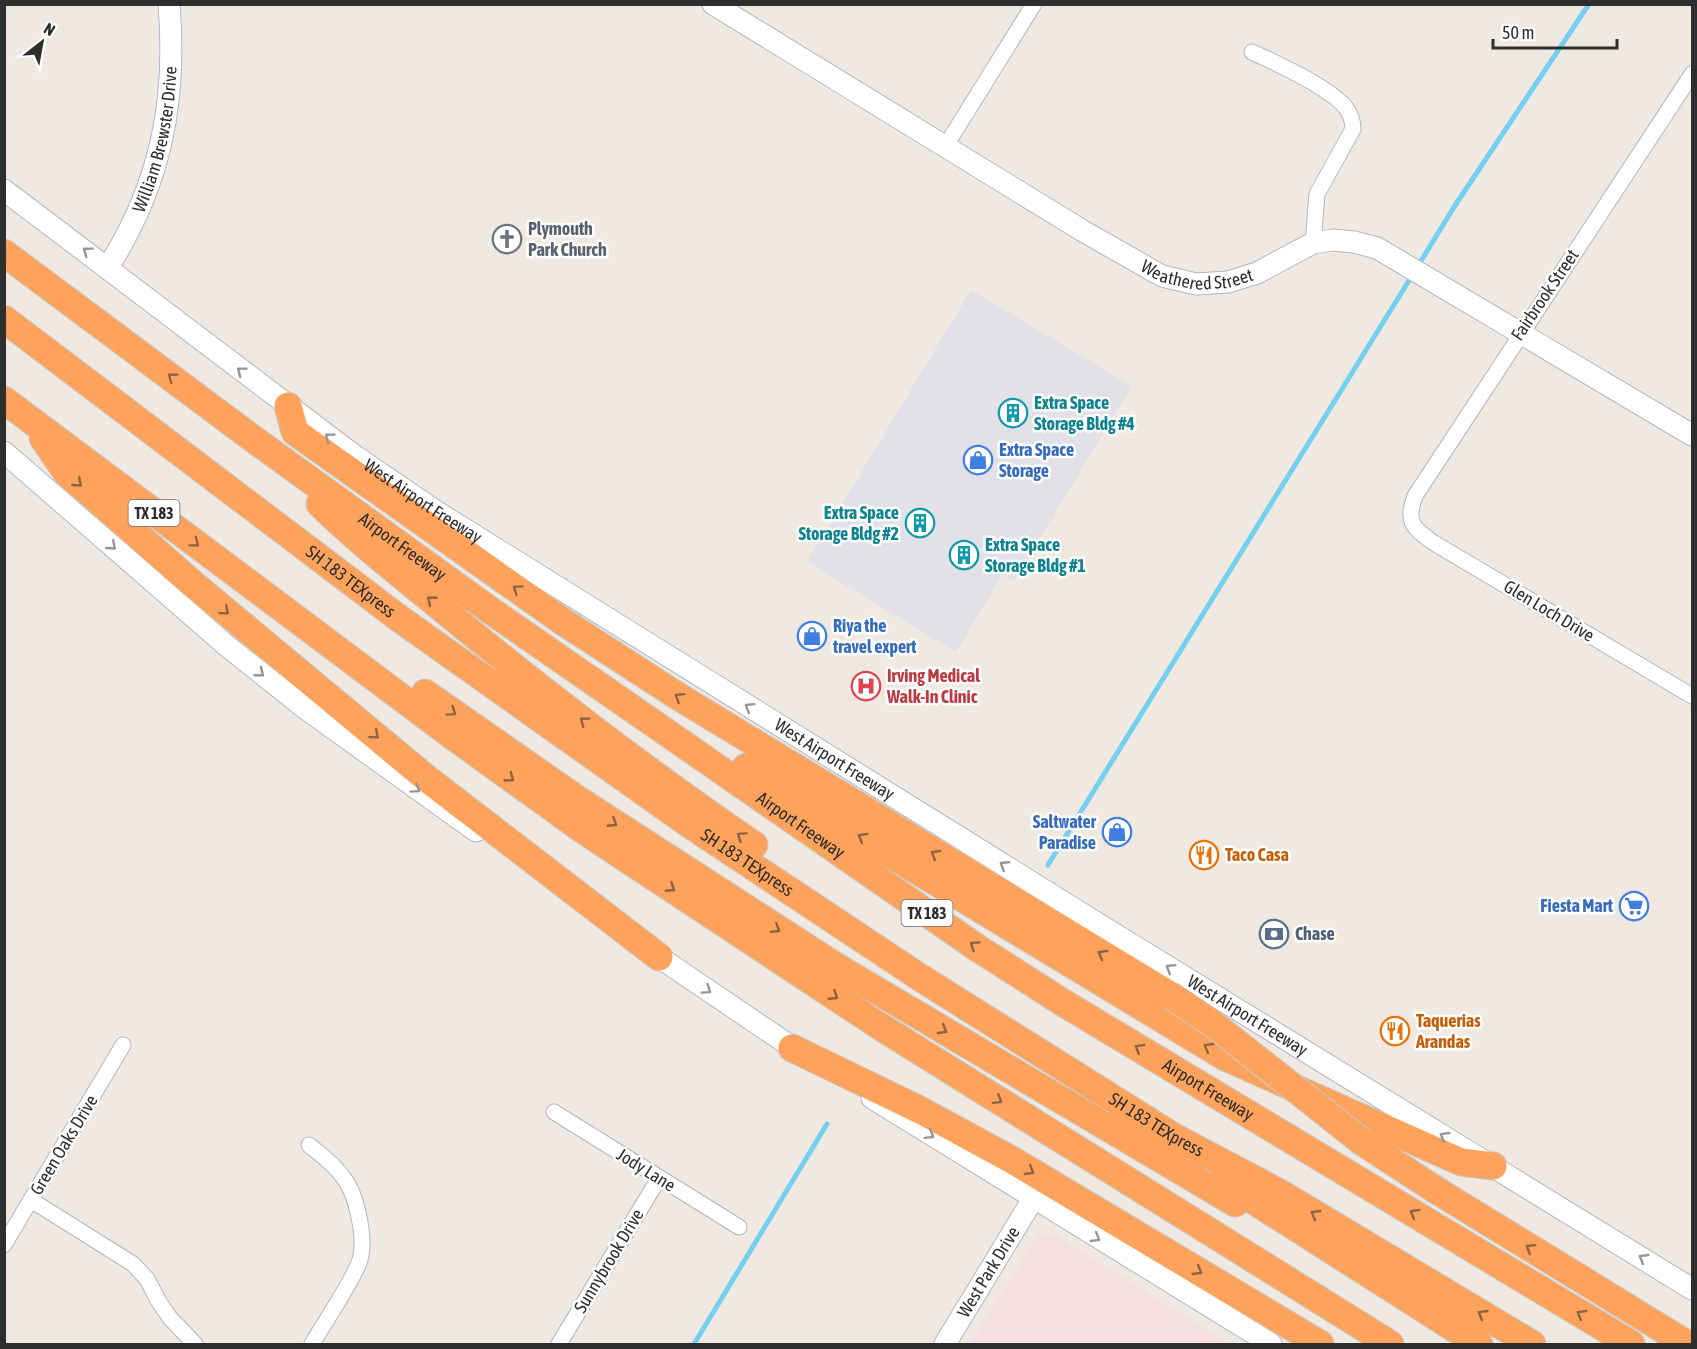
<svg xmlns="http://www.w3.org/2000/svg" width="1697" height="1349" font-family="'Asap Condensed',sans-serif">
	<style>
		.industrial { fill: #e3e1e8 }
		.medical { fill: #f5dfe0 }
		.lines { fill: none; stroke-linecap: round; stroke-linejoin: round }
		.stream { stroke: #75cff0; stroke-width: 5 }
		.street-casing { stroke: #b4b7c1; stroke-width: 17 }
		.secondary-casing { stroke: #b4b7c1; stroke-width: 23 }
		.highway-casing { stroke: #c9c9c9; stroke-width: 29 }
		.street { stroke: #fff; stroke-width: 15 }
		.secondary { stroke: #fff; stroke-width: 21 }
		.highway { stroke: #ffa35c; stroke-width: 27 }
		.highway-bridge-casing { stroke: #c9c9c9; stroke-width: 29; stroke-linecap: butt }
		.highway-bridge { stroke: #ffa35c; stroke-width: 27 }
		.oneway { stroke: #969696 }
		.oneway2 { stroke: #8c6343 }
		.labels { text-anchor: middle; stroke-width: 5; stroke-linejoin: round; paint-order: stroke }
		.shield { fill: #fff; stroke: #6d6d6d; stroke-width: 1.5 }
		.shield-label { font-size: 16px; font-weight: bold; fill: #2e2e2e }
		.street-label { font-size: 18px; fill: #2e2e2e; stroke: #fff }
		.worship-label { font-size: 18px; font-weight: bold; fill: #5b616d; stroke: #fff; text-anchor: start }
		.culture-label { font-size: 18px; font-weight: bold; fill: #0d838f; stroke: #fff; text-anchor: start }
		.shop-label { font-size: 18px; font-weight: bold; fill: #366cbe; stroke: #fff; text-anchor: start }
		.health-label { font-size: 18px; font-weight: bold; fill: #be3a42; stroke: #fff; text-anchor: start }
		.food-label { font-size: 18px; font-weight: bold; fill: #c56008; stroke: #fff; text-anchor: start }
		.service-label { font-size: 18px; font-weight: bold; fill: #4e5e75; stroke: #fff; text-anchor: start }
	</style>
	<rect width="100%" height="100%" fill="#efe9e1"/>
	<polygon class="industrial" points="971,290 1132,386 1014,581 1003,574 956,652 807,562"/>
	<polygon class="medical" points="1039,1233 1056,1235 1228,1344 970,1344"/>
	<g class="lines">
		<g class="stream">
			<polyline points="1418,266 1454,207 1589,4"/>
			<polyline points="1048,865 1413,274"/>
			<polyline points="694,1344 827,1124"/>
		</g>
		<g class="street-casing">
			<g id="street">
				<path d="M1252,52C1276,63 1331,88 1346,108C1351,115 1353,121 1353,129L1317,194L1313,243"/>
				<path d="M1692,74L1415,496C1405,522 1413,528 1434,543L1692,696"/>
				<polyline points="945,147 1034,4"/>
				<polyline points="554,1112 739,1227"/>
				<path d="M309,1145C321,1155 334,1164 343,1177C357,1194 368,1244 358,1265C346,1292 327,1318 312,1344"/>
				<polyline points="31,1200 133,1264 147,1279 159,1302 170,1318 195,1344"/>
				<polyline points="4,1245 123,1045"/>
				<polyline points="559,1344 659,1178"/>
			</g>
		</g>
		<g class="secondary-casing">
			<g id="secondary">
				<path id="s1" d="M713,4L1083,231L1162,276L1196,284L1228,282L1257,273L1313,243L1333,240L1354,242L1377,248L1692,435"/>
				<path id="s2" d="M4,190L355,456L437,512L1100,925L1692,1289"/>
				<path id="s3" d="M108,267C161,184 177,101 169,4"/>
				<polyline points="4,452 227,646 306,709 476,831"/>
				<polyline points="647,949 805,1056"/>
				<polyline points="872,1098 1271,1344"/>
				<path id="s4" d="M945,1344L1033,1199"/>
			</g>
		</g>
		<g class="highway-casing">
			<g id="highway">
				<path id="s5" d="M4,253L252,438L487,608L976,947L1062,1002L1631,1344"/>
				<path id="s6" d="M4,319L400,619L689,824L921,978L1174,1137L1280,1193L1532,1344"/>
				<polyline points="4,400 454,737 586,832 881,1027 1390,1344"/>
				<polyline points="288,406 295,432 562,621 676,695 1170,995"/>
				<polyline points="43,438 67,473 193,584 426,778 659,957"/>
				<path d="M320,504C364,547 414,585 462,625C556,702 653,776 754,845"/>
				<polyline points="425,693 577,799 837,967 1235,1203"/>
				<polyline points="746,767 1225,1057 1461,1162 1493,1166"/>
				<polyline points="792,1048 920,1110 1012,1160 1320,1344"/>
				<polyline points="1361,1141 1436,1190 1687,1344"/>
				<polyline points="1223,1181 1479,1344"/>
			</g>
		</g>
		<use href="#street" class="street"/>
		<use href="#secondary" class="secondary"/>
		<use href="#highway" class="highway"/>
		<g class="highway-bridge-casing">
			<polyline id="highway-bridge" points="1170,995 1213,1024 1361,1141"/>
		</g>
		<use href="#highway-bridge" class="highway-bridge"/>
	</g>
	<defs><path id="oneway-chevron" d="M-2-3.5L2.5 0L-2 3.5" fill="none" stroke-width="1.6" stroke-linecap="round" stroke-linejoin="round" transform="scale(1.5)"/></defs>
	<g class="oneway">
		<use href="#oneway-chevron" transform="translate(87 251) rotate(-143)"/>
		<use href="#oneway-chevron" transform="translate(241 371) rotate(-143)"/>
		<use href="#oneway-chevron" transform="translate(329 437) rotate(-143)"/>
		<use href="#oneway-chevron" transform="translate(112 546) rotate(41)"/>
		<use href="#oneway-chevron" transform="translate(260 673) rotate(39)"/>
		<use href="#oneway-chevron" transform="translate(749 707) rotate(-148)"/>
		<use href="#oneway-chevron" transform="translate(416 789) rotate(35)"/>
		<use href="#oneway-chevron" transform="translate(1004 865) rotate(-148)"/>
		<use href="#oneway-chevron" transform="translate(1170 968) rotate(-148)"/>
		<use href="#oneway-chevron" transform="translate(707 990) rotate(35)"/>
		<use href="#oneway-chevron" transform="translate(930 1135) rotate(32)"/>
		<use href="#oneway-chevron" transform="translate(1444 1136) rotate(-149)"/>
		<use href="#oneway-chevron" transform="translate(1096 1238) rotate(31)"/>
		<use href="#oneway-chevron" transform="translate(1643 1258) rotate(-149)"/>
	</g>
	<g class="oneway2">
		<use href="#oneway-chevron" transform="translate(172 377) rotate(-143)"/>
		<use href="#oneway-chevron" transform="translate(78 483) rotate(41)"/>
		<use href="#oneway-chevron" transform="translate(195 543) rotate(37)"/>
		<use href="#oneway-chevron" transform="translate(517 589) rotate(-145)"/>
		<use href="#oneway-chevron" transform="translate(431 600) rotate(-141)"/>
		<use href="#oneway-chevron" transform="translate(225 611) rotate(40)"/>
		<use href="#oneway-chevron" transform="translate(679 697) rotate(-148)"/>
		<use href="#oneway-chevron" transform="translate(452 712) rotate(35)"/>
		<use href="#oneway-chevron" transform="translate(584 721) rotate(-143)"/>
		<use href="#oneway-chevron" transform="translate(375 735) rotate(40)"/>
		<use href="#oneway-chevron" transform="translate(510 778) rotate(36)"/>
		<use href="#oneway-chevron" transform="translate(613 823) rotate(33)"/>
		<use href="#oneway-chevron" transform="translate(741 836) rotate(-146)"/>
		<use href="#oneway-chevron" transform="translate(862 837) rotate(-149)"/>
		<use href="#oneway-chevron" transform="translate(935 854) rotate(-149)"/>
		<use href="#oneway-chevron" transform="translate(671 888) rotate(33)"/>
		<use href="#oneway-chevron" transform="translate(776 929) rotate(32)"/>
		<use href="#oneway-chevron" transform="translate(974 945) rotate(-146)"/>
		<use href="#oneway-chevron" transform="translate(1102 954) rotate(-149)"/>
		<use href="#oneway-chevron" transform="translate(834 996) rotate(33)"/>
		<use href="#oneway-chevron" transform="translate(943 1030) rotate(31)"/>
		<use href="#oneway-chevron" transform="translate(1208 1047) rotate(-149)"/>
		<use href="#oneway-chevron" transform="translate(1139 1048) rotate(-149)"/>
		<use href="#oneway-chevron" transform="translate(998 1100) rotate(32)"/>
		<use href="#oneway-chevron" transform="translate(1030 1171) rotate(31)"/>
		<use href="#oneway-chevron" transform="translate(1414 1213) rotate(-149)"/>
		<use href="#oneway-chevron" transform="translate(1315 1214) rotate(-149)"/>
		<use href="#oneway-chevron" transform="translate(1530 1248) rotate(-148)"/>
		<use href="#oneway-chevron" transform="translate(1198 1271) rotate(31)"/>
		<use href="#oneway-chevron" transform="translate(1482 1314) rotate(-149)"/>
		<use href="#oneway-chevron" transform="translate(1581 1314) rotate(-149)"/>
	</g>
	<defs>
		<g id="church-ring" transform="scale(1.5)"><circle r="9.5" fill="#fff" stroke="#6b7280" stroke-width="1.5"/><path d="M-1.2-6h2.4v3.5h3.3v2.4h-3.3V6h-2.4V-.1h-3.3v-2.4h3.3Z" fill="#6b7280"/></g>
		<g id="building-ring" transform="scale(1.5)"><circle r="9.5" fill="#fff" stroke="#0f9aa8" stroke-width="1.5"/><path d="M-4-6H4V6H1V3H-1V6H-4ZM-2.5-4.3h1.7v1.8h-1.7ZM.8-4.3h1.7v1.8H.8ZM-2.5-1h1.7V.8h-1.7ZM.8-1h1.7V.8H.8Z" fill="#0f9aa8"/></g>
		<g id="shop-ring" transform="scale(1.5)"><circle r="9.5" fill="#fff" stroke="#3f7fe0" stroke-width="1.5"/><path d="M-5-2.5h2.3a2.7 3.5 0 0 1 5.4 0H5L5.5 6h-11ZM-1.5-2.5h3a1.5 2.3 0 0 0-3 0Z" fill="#3f7fe0"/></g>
		<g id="hospital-ring" transform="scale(1.5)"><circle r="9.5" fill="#fff" stroke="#e0444e" stroke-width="1.5"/><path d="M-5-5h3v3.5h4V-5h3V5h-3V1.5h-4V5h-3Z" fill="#e0444e"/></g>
		<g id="restaurant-ring" transform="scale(1.5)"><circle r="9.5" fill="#fff" stroke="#e8710a" stroke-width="1.5"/><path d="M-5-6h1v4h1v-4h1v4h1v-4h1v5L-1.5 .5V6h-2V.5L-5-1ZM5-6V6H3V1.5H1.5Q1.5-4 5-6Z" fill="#e8710a"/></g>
		<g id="supermarket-ring" transform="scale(1.5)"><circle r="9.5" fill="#fff" stroke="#3f7fe0" stroke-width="1.5"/><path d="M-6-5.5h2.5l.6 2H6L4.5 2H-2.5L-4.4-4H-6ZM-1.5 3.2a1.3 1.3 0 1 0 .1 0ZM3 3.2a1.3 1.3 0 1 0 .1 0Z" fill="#3f7fe0"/></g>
		<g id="bank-ring" transform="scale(1.5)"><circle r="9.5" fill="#fff" stroke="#5c6f8a" stroke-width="1.5"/><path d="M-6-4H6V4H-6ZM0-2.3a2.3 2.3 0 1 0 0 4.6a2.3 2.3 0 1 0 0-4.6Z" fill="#5c6f8a"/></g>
	</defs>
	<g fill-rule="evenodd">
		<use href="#church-ring" x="507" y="239"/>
		<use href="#building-ring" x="1013" y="413"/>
		<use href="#shop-ring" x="978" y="460"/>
		<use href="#building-ring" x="920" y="523"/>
		<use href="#building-ring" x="964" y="555"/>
		<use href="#shop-ring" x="812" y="636"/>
		<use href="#hospital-ring" x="866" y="686"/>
		<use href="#shop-ring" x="1117" y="832"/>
		<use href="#restaurant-ring" x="1204" y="855"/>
		<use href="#supermarket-ring" x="1634" y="906"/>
		<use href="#bank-ring" x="1274" y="934"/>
		<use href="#restaurant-ring" x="1395" y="1031"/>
	</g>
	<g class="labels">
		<g class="shield">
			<rect x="128.5" y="500" width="51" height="26" rx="4.5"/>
			<rect x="901.5" y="900" width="51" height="26" rx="4.5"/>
		</g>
		<g class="shield-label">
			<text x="154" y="519">TX 183</text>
			<text x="927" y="919">TX 183</text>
		</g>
		<g class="street-label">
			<text dy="6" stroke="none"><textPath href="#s3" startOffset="138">William Brewster Drive</textPath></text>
			<text dy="6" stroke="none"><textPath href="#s1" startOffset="560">Weathered Street</textPath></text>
			<text transform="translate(1545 295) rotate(-56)" y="6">Fairbrook Street</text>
			<text dy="6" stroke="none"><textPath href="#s2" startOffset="522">West Airport Freeway</textPath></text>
			<text dy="6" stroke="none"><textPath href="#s5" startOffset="495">Airport Freeway</textPath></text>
			<text dy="6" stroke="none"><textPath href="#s6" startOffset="435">SH 183 TEXpress</textPath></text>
			<text transform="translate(1549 611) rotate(31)" y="6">Glen Loch Drive</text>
			<text dy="6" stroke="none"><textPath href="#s2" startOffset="1008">West Airport Freeway</textPath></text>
			<text dy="6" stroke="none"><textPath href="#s5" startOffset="981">Airport Freeway</textPath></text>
			<text dy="6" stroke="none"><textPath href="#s6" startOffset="921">SH 183 TEXpress</textPath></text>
			<text dy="6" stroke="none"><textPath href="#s2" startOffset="1494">West Airport Freeway</textPath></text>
			<text dy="6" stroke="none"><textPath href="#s5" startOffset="1467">Airport Freeway</textPath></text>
			<text dy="6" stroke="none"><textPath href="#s6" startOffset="1407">SH 183 TEXpress</textPath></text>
			<text transform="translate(64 1145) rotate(-59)" y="6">Green Oaks Drive</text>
			<text transform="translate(646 1170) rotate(32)" y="6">Jody Lane</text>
			<text transform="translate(609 1261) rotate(-59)" y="6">Sunnybrook Drive</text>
			<text dy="6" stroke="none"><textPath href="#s4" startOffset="84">West Park Drive</textPath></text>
		</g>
		<g class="worship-label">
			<text x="528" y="235">Plymouth<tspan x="528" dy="21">Park Church</tspan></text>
		</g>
		<g class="culture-label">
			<text x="1034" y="409">Extra Space<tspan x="1034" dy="21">Storage Bldg #4</tspan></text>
			<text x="899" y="519" text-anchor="end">Extra Space<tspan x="899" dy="21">Storage Bldg #2</tspan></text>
			<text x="985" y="551">Extra Space<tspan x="985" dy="21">Storage Bldg #1</tspan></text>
		</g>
		<g class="shop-label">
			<text x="999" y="456">Extra Space<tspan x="999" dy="21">Storage</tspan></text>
			<text x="833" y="632">Riya the<tspan x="833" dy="21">travel expert</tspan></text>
			<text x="1096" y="828" text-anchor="end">Saltwater<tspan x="1096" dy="21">Paradise</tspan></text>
			<text x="1613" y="912" text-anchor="end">Fiesta Mart</text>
		</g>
		<g class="health-label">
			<text x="887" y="682">Irving Medical<tspan x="887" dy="21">Walk-In Clinic</tspan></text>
		</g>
		<g class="food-label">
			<text x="1225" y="861">Taco Casa</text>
			<text x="1416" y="1027">Taquerias<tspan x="1416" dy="21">Arandas</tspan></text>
		</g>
		<g class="service-label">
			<text x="1295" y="940">Chase</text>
		</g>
	</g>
	<rect width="1697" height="1349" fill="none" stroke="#2e2e2e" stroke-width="12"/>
	<g transform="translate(42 42) rotate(31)" stroke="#ffffff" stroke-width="4.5" paint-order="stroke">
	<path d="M0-4.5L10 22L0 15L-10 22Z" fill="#2e2e2e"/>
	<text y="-9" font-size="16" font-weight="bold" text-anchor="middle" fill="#2e2e2e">N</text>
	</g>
	<path d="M1493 39v9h124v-9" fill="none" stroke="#2e2e2e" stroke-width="3"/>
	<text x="1502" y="39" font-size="18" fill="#2e2e2e" stroke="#ffffff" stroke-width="4.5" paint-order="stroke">50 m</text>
</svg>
